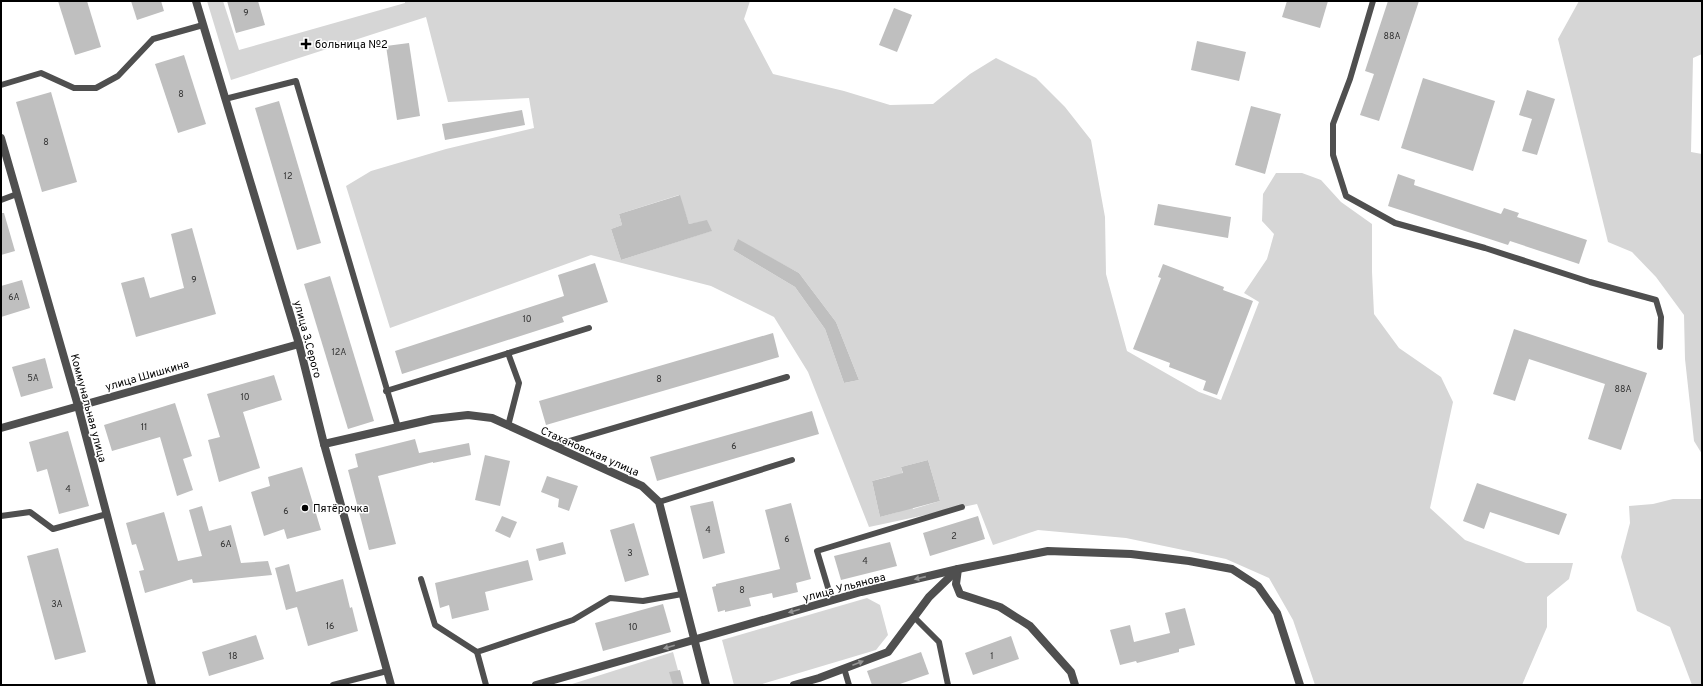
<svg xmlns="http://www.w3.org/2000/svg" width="1703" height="686" font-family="Overpass,sans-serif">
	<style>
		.green { fill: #d6d6d6; fill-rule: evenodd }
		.building { fill: #bfbfbf }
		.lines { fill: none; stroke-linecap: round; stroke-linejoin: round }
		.service { stroke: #4f4f4f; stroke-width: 6 }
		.minor { stroke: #4f4f4f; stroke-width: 8 }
		.tertiary { stroke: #4f4f4f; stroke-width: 8 }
		.oneway { fill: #959595 }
		.poi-dot { fill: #000; stroke: #fff; stroke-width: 1.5 }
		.labels { text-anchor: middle; stroke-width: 3; stroke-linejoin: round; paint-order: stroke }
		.number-label { font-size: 9px; fill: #303030 }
		.poi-label { font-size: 11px; fill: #000; stroke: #fff; text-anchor: start }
		.street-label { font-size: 11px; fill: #000; stroke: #fff }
	</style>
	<rect width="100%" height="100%" fill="#fff"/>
	<g class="green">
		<path d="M207,1H223L239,50L405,3V1H750L744,19L773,74L844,91L890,105L933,104L970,74L996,58L1036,78L1065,107L1091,140L1105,217L1106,274L1127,351L1199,392L1221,400L1259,302L1244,293L1267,259L1274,234L1262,221L1263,194L1276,173H1302L1321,180L1341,202L1372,224V272L1374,314L1399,348L1441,377L1453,402L1430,508L1465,540L1526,563H1573L1569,579L1547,597V627L1522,685H1315L1293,620L1269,578L1226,559L1126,538L1038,530L993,545L977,504L869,527L808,372L774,317L711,286L591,255L390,328L346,186L371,171L446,149L534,128L529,98L448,102L426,17L231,80ZM679,195L689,224L707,221L711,231L621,260L611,229L622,225L619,214ZM738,240L799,273L836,322L859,380L844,383L825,329L795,287L733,250ZM928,460L940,501L913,509L901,467ZM890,476L898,512L880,517L872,481Z"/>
		<polygon points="1579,1 1702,1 1702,54 1693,58 1691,152 1702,154 1702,454 1694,441 1685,359 1684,315 1656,277 1632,252 1608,242 1558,39"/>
		<polygon points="1673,499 1702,499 1702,685 1692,685 1670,627 1637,611 1621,557 1630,523 1629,506 1653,504"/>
		<polygon points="867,598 880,605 888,635 876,650 759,685 734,685 722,640"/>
		<polygon points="673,652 682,685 569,685"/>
	</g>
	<g class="building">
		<polygon points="58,1 87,1 101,47 75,55"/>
		<polygon points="131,1 161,1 164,11 137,20"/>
		<polygon points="227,1 258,1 265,25 236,33"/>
		<polygon points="1287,1 1328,1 1320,28 1282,17"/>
		<polygon points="1388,1 1419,1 1379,121 1360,115 1374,74 1365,71"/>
		<polygon points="894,8 912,15 897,52 879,45"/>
		<polygon points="1197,41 1246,52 1239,81 1191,70"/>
		<polygon points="409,43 420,116 397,120 386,46"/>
		<polygon points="184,55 206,124 178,133 155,64"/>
		<polygon points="1423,78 1495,101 1473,171 1401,148"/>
		<polygon points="1527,90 1555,99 1537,155 1522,151 1532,119 1519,115"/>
		<polygon points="51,92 77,182 42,192 16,102"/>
		<polygon points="279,101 321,243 297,250 255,108"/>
		<polygon points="1251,106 1281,114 1265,174 1235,165"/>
		<polygon points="522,110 525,125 445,140 442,124"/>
		<polygon points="1398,174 1415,180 1414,185 1501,214 1504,208 1519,213 1517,217 1587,240 1579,264 1510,241 1508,245 1388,206"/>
		<polygon points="680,195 689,224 707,220 712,231 621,260 611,229 622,225 619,214"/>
		<polygon points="1158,204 1231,217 1228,238 1154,225"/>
		<polygon points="1,213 4,213 15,251 1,255"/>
		<polygon points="192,228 216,314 136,337 121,283 144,277 150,298 184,288 171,234"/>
		<polygon points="738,239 799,273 836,322 859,380 844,383 825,329 795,287 733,250"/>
		<polygon points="595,263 608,302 562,317 564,322 402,374 395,351 564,296 558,275"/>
		<polygon points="1163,264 1224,287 1223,290 1253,301 1217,395 1203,390 1206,381 1169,367 1170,363 1133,349 1161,278 1158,277"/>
		<polygon points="330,276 374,421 348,429 304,284"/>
		<polygon points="22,280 30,308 1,317 1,286"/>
		<polygon points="1514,329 1647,373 1621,450 1588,439 1605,384 1529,359 1515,401 1493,394"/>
		<polygon points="773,333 779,357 546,425 539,401"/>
		<polygon points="45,358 53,388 21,397 12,367"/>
		<polygon points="274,375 282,400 243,412 260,468 219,482 208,440 220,437 207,394"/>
		<polygon points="175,403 192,456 183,459 193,490 177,496 160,437 112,451 104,425"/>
		<polygon points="812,411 819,434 657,481 650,457"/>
		<polygon points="68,431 89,506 59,514 47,469 37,472 29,442"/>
		<polygon points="415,439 419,453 469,443 471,455 433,463 433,462 378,476 396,544 369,550 348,470 358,467 355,454"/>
		<polygon points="485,455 510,461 500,506 475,500"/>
		<polygon points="928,460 940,501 880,517 872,481 903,473 901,467"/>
		<polygon points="302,467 321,530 287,539 284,529 264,536 251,492 270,486 268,477"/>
		<polygon points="547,476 578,486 569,511 558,507 559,499 541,492"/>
		<polygon points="1477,483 1567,514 1559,535 1490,512 1484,529 1463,521"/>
		<polygon points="713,501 725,553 703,559 690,506"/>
		<polygon points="791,503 811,579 796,583 798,592 773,598 772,593 749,598 751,606 725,612 725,610 718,612 712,587 716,586 716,584 780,569 765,510"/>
		<polygon points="202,506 209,531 231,525 241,563 268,561 272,575 193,583 192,579 145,593 139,571 144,570 136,544 132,545 126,523 164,512 178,561 202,556 189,510"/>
		<polygon points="502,516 517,522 510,538 495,531"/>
		<polygon points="978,516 985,539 930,556 923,533"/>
		<polygon points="634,523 649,575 625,582 610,530"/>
		<polygon points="563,542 566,554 539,561 536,549"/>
		<polygon points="890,542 897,566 841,580 834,556"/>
		<polygon points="58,548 86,652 55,660 27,556"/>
		<polygon points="528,560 533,580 485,592 489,610 452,619 449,605 440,608 435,583"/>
		<polygon points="289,564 296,592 343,579 350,608 352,607 358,631 308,646 297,607 286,610 275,568"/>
		<polygon points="663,604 671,632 603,651 595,623"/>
		<polygon points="1185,608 1195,645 1179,649 1179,652 1137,663 1136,661 1120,665 1110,630 1130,625 1134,642 1170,633 1165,613"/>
		<polygon points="256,635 264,659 209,676 202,652"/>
		<polygon points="1011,636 1019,659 973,675 965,653"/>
		<polygon points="921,652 929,674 897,685 872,685 867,671"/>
		<polygon points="680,670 684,685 673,685 669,672"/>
	</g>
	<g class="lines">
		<g class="service">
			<polyline points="1373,1 1350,79 1333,124 1333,155 1346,196 1395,223 1485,248 1590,282 1656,300 1661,317 1660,347"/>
			<polyline points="1,85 41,73 74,88 96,88 118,76 153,39 203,25"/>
			<polyline points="225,99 296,81 398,427"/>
			<polyline points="1,200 17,194"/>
			<polyline points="508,353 519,383 508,426"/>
			<polyline points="386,391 589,328"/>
			<polyline points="553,446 787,377"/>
			<polyline points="659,502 792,460"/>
			<polyline points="1,516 30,512 53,529 107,514"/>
			<polyline points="421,579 435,625 477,652"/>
			<polyline points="832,601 817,551 962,507"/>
			<polyline points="914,617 939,642 948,685"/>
			<polyline points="844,668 849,685"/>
			<polyline points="333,685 387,671"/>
			<polyline points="486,685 477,652 573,620 610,598 643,601 682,594"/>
		</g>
		<g class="minor">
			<polyline points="196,1 299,344 324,444 391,685"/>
			<polyline points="1,138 78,406 152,685"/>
			<polyline points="1,428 299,344"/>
			<polyline points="324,444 433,419 468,415 492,418 642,486 659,502 706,685"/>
			<polyline points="958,569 956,584 960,594 1000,607 1030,626 1071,672 1075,685"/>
		</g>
		<g class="tertiary">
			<polyline points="536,685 861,592 958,569 1048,551 1131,554 1189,561 1232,569 1258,586 1277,613 1300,685"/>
			<polyline points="794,685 819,678 888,652 929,597 957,570"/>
		</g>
	</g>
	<defs><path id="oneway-solid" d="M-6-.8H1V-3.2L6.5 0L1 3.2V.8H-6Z"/></defs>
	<g class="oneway">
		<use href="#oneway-solid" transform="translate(920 578) rotate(167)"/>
		<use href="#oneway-solid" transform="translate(794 611) rotate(164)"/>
		<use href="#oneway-solid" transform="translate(669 647) rotate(164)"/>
		<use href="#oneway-solid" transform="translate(858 663) rotate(-21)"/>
	</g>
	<g class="poi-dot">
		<path d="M304 38h4v4h4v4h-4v4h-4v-4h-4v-4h4z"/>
		<circle cx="305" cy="508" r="4"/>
	</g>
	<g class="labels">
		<g class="number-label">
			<text x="246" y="16">9</text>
			<text x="1392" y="39">88А</text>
			<text x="181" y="97">8</text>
			<text x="46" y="145">8</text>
			<text x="288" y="179">12</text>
			<text x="194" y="283">9</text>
			<text x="14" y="300">6А</text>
			<text x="527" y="322">10</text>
			<text x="339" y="355">12А</text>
			<text x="33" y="381">5А</text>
			<text x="659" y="382">8</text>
			<text x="1623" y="392">88А</text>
			<text x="245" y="400">10</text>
			<text x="144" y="430">11</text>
			<text x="734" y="449">6</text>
			<text x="68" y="492">4</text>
			<text x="286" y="514">6</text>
			<text x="708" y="533">4</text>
			<text x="954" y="539">2</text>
			<text x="787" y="542">6</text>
			<text x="226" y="547">6А</text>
			<text x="630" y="556">3</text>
			<text x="865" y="564">4</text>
			<text x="742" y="593">8</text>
			<text x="57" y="607">3А</text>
			<text x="330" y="629">16</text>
			<text x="633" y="630">10</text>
			<text x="233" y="659">18</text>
			<text x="992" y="659">1</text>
		</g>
		<g class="poi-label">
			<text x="315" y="48">больница №2</text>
			<text x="313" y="512">Пятёрочка</text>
		</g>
		<g class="street-label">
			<text transform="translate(308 339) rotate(75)" y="4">улица З.Серого</text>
			<text transform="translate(147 375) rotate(-16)" y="4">улица Шишкина</text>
			<text transform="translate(89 408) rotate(75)" y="4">Коммунальная улица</text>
			<text transform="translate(590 451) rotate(24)" y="4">Стахановская улица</text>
			<text transform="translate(844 587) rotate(-15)" y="4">улица Ульянова</text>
		</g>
	</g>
	<rect width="1703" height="686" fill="none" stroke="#000000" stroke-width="4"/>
</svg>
